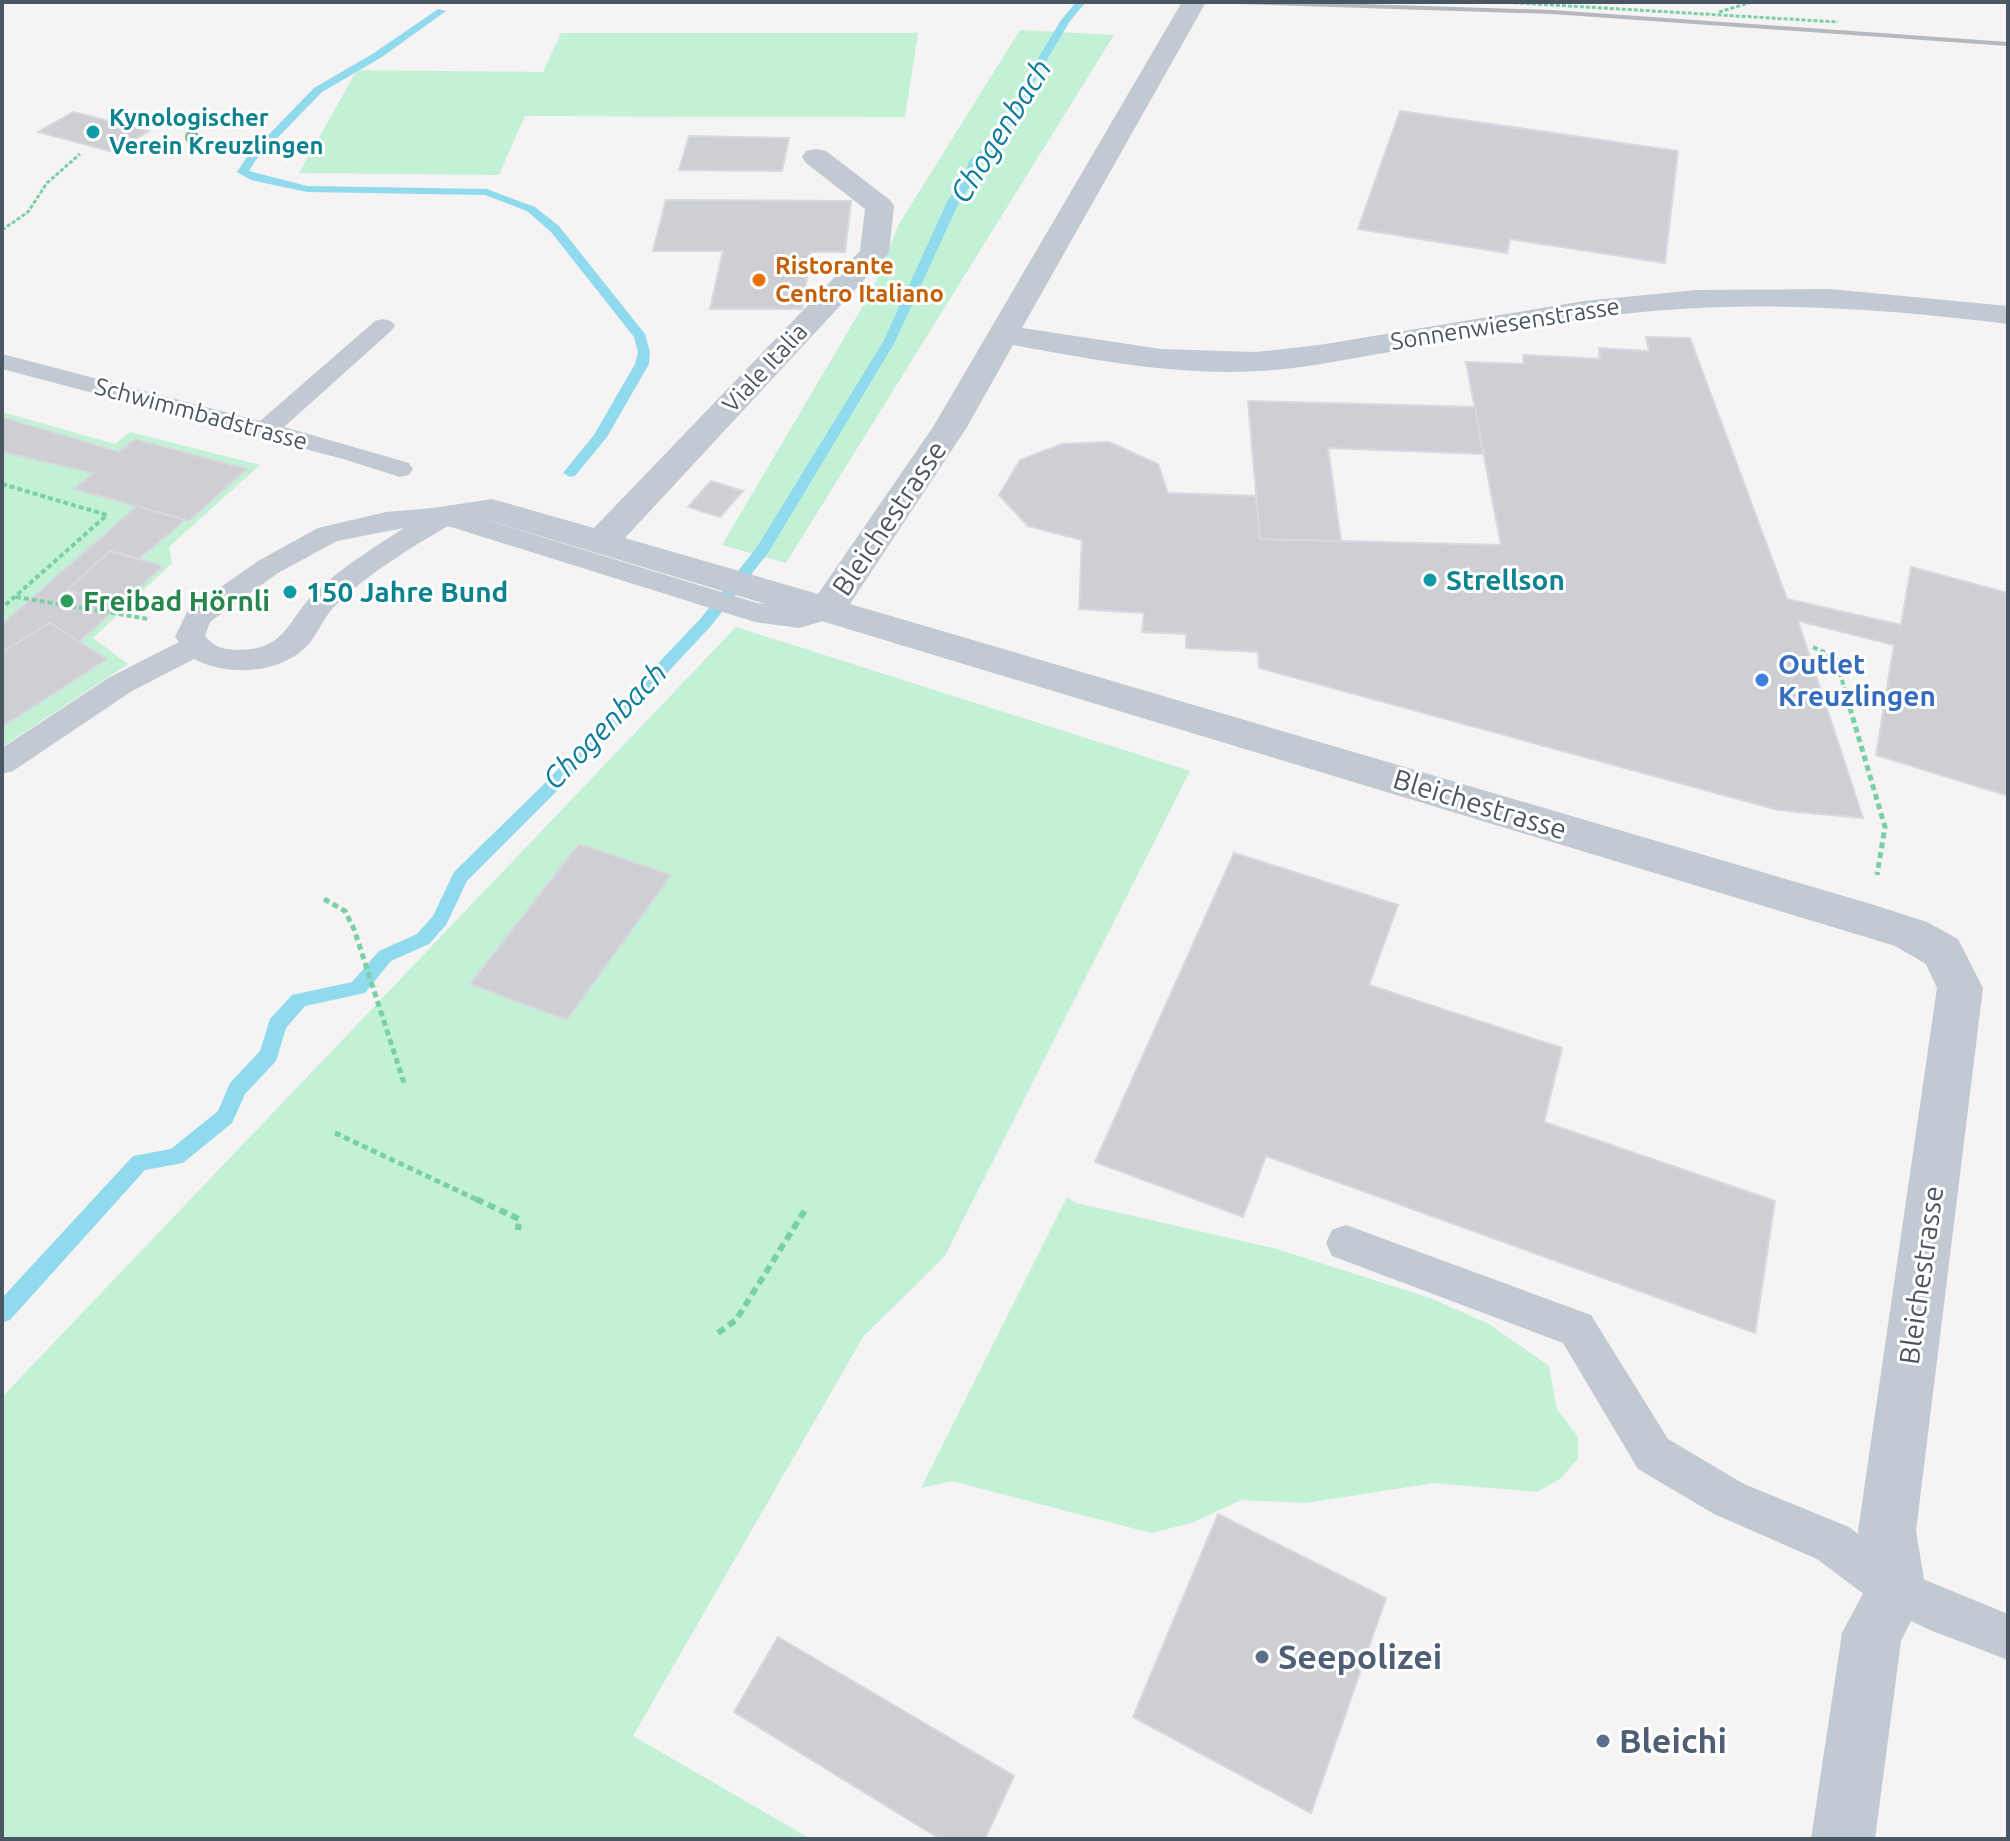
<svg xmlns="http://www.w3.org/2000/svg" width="2010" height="1841" font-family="Ubuntu,sans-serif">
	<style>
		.green { fill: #c3f1d5 }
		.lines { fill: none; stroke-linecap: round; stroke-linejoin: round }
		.stream { fill: #90daee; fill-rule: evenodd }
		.building { fill: #cdcfd5; stroke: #d7d9de; stroke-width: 2 }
		.path-far3 { stroke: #7ad0a6; stroke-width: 3; stroke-dasharray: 4 2; stroke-linecap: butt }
		.path-far2 { stroke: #7ad0a6; stroke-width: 4; stroke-dasharray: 5 3; stroke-linecap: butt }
		.path-far1 { stroke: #7ad0a6; stroke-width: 5; stroke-dasharray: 6 4; stroke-linecap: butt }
		.path { stroke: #7ad0a6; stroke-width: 6; stroke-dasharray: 8 5; stroke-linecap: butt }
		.service { fill: #c1cad2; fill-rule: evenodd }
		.minor { fill: #c1cad2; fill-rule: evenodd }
		.rail { stroke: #b5b8bd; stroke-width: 4 }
		.tree { fill: #7bb799 }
		.culture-dot { fill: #0f9aa8; stroke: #fff; stroke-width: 3 }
		.food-dot { fill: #e8710a; stroke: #fff; stroke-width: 3 }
		.leisure-dot { fill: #2e9e5b; stroke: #fff; stroke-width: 3 }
		.shop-dot { fill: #3f7fe0; stroke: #fff; stroke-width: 3 }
		.service-dot { fill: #5c6f8a; stroke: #fff; stroke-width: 3 }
		.labels { text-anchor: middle; stroke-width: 6; stroke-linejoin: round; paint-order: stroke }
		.far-culture-label { font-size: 24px; font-weight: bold; fill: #0d838f; stroke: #fff; text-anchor: start }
		.far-food-label { font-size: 24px; font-weight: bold; fill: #c56008; stroke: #fff; text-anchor: start }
		.far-street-label { font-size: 24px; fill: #4a5661; stroke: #fff }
		.street-label { font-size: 28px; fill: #4a5661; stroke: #fff }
		.culture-label { font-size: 28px; font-weight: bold; fill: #0d838f; stroke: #fff; text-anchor: start }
		.leisure-label { font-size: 28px; font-weight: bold; fill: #27864d; stroke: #fff; text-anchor: start }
		.shop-label { font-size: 28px; font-weight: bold; fill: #366cbe; stroke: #fff; text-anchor: start }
		.water-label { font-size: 30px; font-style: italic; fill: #0c7c9b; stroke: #fff }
		.near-service-label { font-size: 34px; font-weight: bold; fill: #4e5e75; stroke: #fff; text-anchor: start }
	</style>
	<rect width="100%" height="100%" fill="#f5f3f3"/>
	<g class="green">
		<polygon points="1020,30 1114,35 786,563 722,545 873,289 899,224"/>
		<polygon points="561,33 918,33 905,117 525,116 499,175 299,173 357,70 543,72"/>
		<polygon points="2,412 115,444 130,432 260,465 169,547 172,563 93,638 128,664 2,747"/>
		<polygon points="736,627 1190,771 945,1256 863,1337 633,1736 811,1839 2,1839 2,1397"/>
		<polygon points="1067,1197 1076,1203 1277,1249 1430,1298 1489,1324 1549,1366 1557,1409 1578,1437 1578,1459 1560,1479 1537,1492 1434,1483 1306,1503 1241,1500 1192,1523 1151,1533 952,1481 921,1488"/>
	</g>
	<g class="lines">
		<g class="stream">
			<polygon points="1076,2 1086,2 1070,21 1032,85 1022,110 996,148 978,164 975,180 960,200 895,342 768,553 711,626 554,794 467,881 446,925 429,944 391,961 365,993 305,1006 286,1028 276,1061 245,1094 232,1123 183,1163 145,1170 10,1320 2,1323 2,1298 133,1156 171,1149 218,1111 230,1083 260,1051 270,1019 292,995 352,982 379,951 417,934 433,916 454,872 542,786 701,618 757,547 883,342 948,200 963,180 969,161 988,144 1012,110 1022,85 1061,20"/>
			<polygon points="438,9 446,11 382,57 322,92 255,161 249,171 307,186 487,189 535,207 559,226 645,334 650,352 649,364 607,437 575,476 570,477 563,473 594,435 635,364 638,352 634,337 551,232 527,211 485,195 307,192 251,180 237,172 247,157 314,88 374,53"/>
		</g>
	</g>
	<g class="building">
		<polygon points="1400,111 1678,151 1665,263 1510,239 1507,253 1358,229"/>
		<polygon points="73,112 149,131 113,152 38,132"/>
		<polygon points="689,136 789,138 782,171 679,170"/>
		<polygon points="666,200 851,201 845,252 811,252 802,309 710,309 723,251 653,251"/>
		<polygon points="1646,337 1690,338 1787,599 1901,625 1911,567 2008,593 2008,796 1876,755 1894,645 1798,621 1863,818 1778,810 1259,668 1258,652 1186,648 1186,634 1142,632 1144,613 1079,609 1082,540 1028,526 999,495 1020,460 1062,444 1109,442 1158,464 1168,493 1256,496 1260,539 1501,545 1466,362 1524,364 1523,355 1600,359 1599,348 1649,351"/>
		<polygon points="1248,401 1475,407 1483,454 1328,448 1341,541 1260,539"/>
		<polygon points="2,417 119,452 135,439 247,469 189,521 185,520 74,489 93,473 2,452"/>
		<polygon points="711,481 743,491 720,517 688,507"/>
		<polygon points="137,506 185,520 139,559 110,551 67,590 120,605 79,642 50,623 2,652 2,624"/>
		<polygon points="110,551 163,566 120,605 67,590"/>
		<polygon points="50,623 107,659 2,727 2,652"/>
		<polygon points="579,844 671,875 567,1020 470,984"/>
		<polygon points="1234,853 1398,905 1369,985 1562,1048 1544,1122 1775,1201 1755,1333 1266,1156 1243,1217 1095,1162"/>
		<polygon points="1218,1514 1386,1598 1311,1813 1133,1717"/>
		<polygon points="778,1637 1014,1776 985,1839 940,1839 734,1712"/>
	</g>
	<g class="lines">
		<g class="path-far3">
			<polyline points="1502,2 1838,22"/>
			<polyline points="1719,12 1752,2"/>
			<polyline points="2,230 28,212 47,183 80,154"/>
		</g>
		<g class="path-far2">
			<polyline points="2,484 107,515 2,608"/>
			<polyline points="16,597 148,619"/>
			<polyline points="1813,647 1835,657 1848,700"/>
		</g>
		<g class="path-far1">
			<polyline points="1847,698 1885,827 1877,875"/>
			<polyline points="324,899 345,911 354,929 405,1086"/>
			<polyline points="335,1133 480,1201"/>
		</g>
		<g class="path">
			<polyline points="476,1199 519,1219 518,1230"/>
			<polyline points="718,1333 736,1320 807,1207"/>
		</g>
		<g class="service">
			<polygon points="383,319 391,321 395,326 391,331 284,427 409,463 413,469 409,475 400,477 343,459 2,369 2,354 260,421 375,321"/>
			<path d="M445,507L757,603L799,608L827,600L837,603L841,610L837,617L799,628L755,622L448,526C410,548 369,573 337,604C325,615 319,631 309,644C282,674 228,677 194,659L132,691L13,771L2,774V748L110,677L179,642L175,637L188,610L258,561L318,528L386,512ZM404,528C374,547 344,566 318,590C287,617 289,650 238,650C224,650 214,647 205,636L210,622L278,573L337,541Z"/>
			<polygon points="1346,1225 1591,1315 1668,1439 1744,1484 1849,1527 1913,1575 2008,1614 2008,1660 1930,1630 1881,1607 1817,1559 1714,1514 1638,1469 1563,1343 1332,1256 1326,1243 1332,1230"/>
		</g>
		<path class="minor" d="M1182,2H1206L1022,328L1161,349L1256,352L1319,345L1584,301L1697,290L1830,289L2008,306V324C1890,309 1772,301 1653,311C1562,319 1473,338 1384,353C1342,360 1301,369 1259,371C1176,376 1094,360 1013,345L967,427L850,604L1871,904L1927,922L1958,939L1983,988L1916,1531L1926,1591L1901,1641L1875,1839H1811L1842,1633L1867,1586L1858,1531L1937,988L1926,964L1895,946L1869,938L491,521L445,527L433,524L427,516L433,508L492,499L594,528L860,251L865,209L806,163L802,157L806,151L816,149L826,151L890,200L894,206L889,253L625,538L818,594L933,427Z"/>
		<polyline class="rail" points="1237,2 1552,12 2008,44"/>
	</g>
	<circle class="tree" cx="192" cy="137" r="7"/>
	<g class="culture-dot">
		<circle cx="93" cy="132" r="8"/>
		<circle cx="1430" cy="580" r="8"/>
		<circle cx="290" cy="592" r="8"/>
	</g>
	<circle class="food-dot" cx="759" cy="280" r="8"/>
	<circle class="leisure-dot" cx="67" cy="601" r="8"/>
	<circle class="shop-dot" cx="1762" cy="680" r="8"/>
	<g class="service-dot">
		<circle cx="1262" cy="1657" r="8"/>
		<circle cx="1603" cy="1741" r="8"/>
	</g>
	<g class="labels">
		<g class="far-culture-label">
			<text x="109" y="126">Kynologischer<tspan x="109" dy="28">Verein Kreuzlingen</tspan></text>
		</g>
		<g class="far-food-label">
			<text x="775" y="274">Ristorante<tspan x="775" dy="28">Centro Italiano</tspan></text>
		</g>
		<g class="far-street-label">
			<text transform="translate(1505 324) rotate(-9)" y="8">Sonnenwiesenstrasse</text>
			<text transform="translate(765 368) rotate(-47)" y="8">Viale Italia</text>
			<text transform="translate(201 414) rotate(15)" y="8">Schwimmbadstrasse</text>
		</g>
		<g class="street-label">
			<text transform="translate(889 518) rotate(-56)" y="10">Bleichestrasse</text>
			<text transform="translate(1480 804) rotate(17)" y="10">Bleichestrasse</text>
			<text transform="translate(1921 1275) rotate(-82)" y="10">Bleichestrasse</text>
		</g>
		<g class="culture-label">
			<text x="1446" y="590">Strellson</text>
			<text x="306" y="602">150 Jahre Bund</text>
		</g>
		<g class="leisure-label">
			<text x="83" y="611">Freibad Hörnli</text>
		</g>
		<g class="shop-label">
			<text x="1778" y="674">Outlet<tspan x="1778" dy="32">Kreuzlingen</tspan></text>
		</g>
		<g class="water-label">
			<text transform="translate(1001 131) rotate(-58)" y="10">Chogenbach</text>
			<text transform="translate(605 726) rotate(-46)" y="10">Chogenbach</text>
		</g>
		<g class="near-service-label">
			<text x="1278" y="1669">Seepolizei</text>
			<text x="1619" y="1753">Bleichi</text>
		</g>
	</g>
	<rect width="2010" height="1841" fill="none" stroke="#4a5661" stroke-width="8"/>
</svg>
